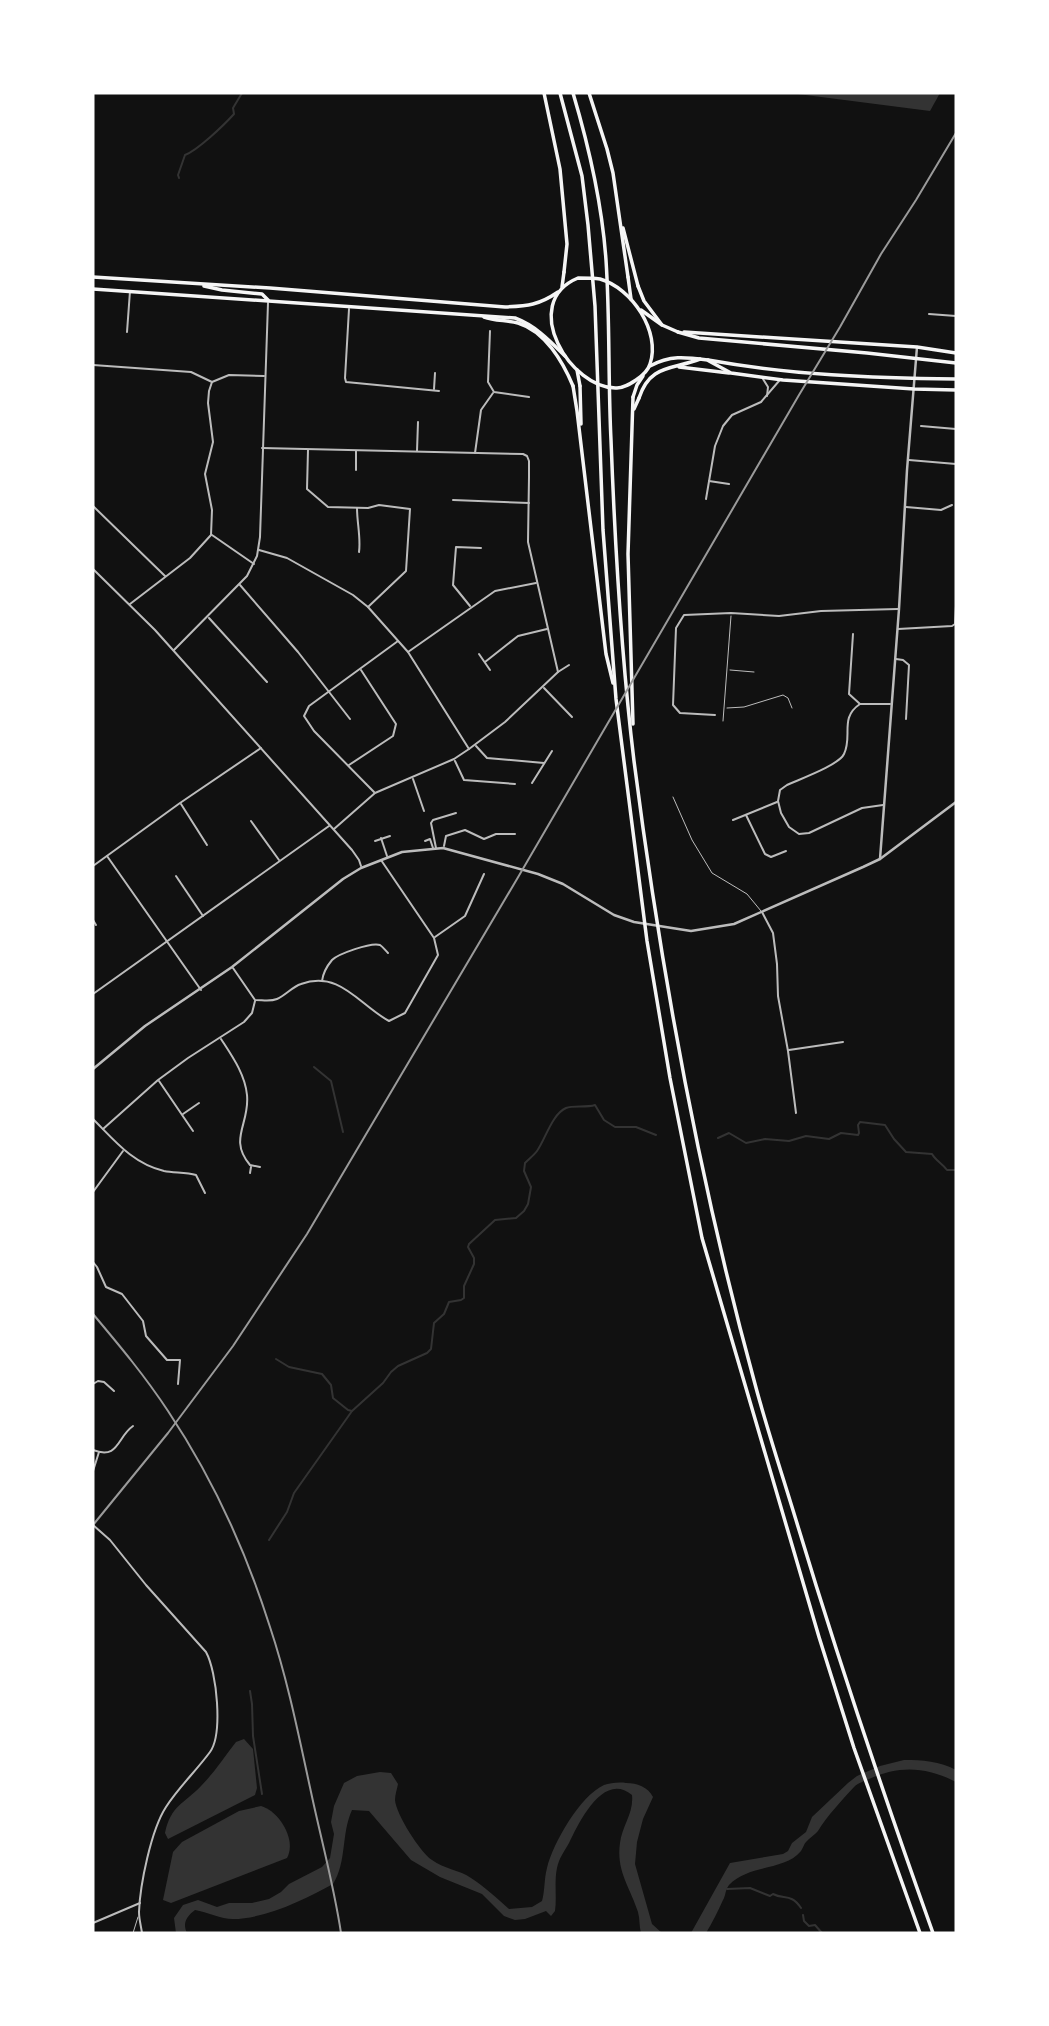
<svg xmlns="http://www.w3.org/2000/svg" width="1049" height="2026" font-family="Helvetica,sans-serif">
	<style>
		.water { fill: #333 }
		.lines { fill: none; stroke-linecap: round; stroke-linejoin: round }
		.stream { stroke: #333; stroke-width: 2 }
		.service { stroke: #bcbcbc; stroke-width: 1 }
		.pedestrian { stroke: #bcbcbc; stroke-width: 2 }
		.minor { stroke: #bcbcbc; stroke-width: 2 }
		.tertiary { stroke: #bcbcbc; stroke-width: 2.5 }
		.primary { stroke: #f5f5f5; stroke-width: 3.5 }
		.trunk { stroke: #f5f5f5; stroke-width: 3.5 }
		.motorway { stroke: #f5f5f5; stroke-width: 3.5 }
		.rail { stroke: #9a9a9a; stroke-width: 2 }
	</style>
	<rect width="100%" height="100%" fill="#111"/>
	<g class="water">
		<polygon points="790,93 940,93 930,111"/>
		<path d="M244,1739L253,1749L257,1788L255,1795L168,1839L165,1833C171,1805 184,1804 201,1786C214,1773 225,1756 236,1742Z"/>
		<path d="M904,1760C922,1760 940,1761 956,1770V1782C927,1767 900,1765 869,1779C865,1781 858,1783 855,1786C842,1800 827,1816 818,1831C815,1835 809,1838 806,1842C804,1844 803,1848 801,1851C785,1871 749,1864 729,1885C725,1890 726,1895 723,1900C718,1911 712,1923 706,1933H691L730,1863L783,1854L788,1851L792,1843L806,1832L812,1817L848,1783L857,1776L880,1766Z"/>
		<path d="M380,1772L391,1773L398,1784C397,1789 395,1795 395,1800C396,1814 420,1852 432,1860C444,1869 460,1870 471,1878C485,1887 498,1899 509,1909L532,1907L542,1901C545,1890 544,1879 547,1868C553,1843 580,1796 604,1785C610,1783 619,1782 626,1783C637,1783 648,1787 653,1797L643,1819L637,1842L635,1864L652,1924L662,1933H641C639,1926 640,1919 638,1912C630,1887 616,1871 620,1843C622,1826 634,1813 632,1795C603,1771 579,1823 569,1843C564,1852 559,1858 557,1868C554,1882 557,1897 555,1911L551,1916L546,1911L525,1919L515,1920L504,1916L482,1894L440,1877L411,1860L369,1811L352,1810C341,1834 347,1862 333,1884C306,1899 265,1919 233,1919C221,1919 207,1912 195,1910C187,1916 182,1923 187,1933H176L174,1918L183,1905L198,1900L217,1907L229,1903H252L269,1899L281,1892L289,1884L322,1867L330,1858L334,1834L331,1822L334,1806L344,1783L357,1776Z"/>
		<path d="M261,1806C279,1811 297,1840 287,1858L171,1903L163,1900L173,1852L182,1842L239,1811Z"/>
	</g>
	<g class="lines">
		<g class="stream">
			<path d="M179,178L178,175L185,155C198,150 224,125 234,114L233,108L242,93"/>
			<polyline points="314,1067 331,1081 343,1132"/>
			<path d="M718,1138L729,1133L746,1143L765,1139L789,1141L806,1136L829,1139L841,1133L858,1135L859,1133L858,1125L860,1122L885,1125L894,1139L906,1152L932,1154C936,1161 942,1163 947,1170H956"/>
			<polyline points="276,1359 289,1367 322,1374 331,1385 333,1398 348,1410 352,1411"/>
			<path d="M269,1540L287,1512L294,1493L352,1411L383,1383L391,1372L398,1366L427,1353L431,1349L434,1323L444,1314L449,1302L461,1300L464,1298V1286L474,1264V1258L468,1247L469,1244L495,1220L516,1218L524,1211L528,1204L531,1187L524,1171L525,1163C529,1159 534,1155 537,1151C545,1140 552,1114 566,1108C573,1105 586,1108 595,1105L604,1120L615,1127H636L656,1135"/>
			<polyline points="250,1691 252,1704 253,1736 262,1794"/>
			<path d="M727,1889L750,1888L770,1896L773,1894C784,1900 791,1893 801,1908"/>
			<polyline points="803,1915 804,1921 809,1926 815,1925 822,1933"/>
		</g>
		<g class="service">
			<polyline points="730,670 754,672"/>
			<polyline points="727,708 744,707 783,695 788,698 792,708"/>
			<polyline points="723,721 731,616"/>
			<polyline points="673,797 692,840 712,873 747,894 761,911"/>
			<polyline points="133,1933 138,1917"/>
		</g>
		<polyline class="pedestrian" points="212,535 254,564"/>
		<g class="minor">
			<polyline points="349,309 345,378 346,382 439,391"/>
			<polyline points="929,314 956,316"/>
			<polyline points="490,331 488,382 494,392 529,397"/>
			<polyline points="127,332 130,291"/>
			<polyline points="93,365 191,372 212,382"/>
			<polyline points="763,379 768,387 767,396"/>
			<polyline points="434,389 435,373"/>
			<polyline points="921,426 956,429"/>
			<polyline points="262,448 523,454 527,456 529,461 529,477 528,542 558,672"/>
			<polyline points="308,450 307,489 328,507 368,508 379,505 410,509 406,571 368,607"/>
			<polyline points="417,451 418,422"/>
			<polyline points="475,453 481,410 493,393"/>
			<polyline points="909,460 956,464"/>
			<polyline points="356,470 356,451"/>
			<polyline points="709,481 729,484"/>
			<polyline points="706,499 715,446 723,426 732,415 761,402 779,381"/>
			<polyline points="453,500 529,503"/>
			<polyline points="93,506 165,576"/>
			<polyline points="906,507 941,510 952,505"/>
			<path d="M357,508C357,523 361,538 359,552"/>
			<polyline points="259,550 287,558 353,595 368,607 408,652 469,749"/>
			<polyline points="93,569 155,630 352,850 359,860 361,866"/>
			<polyline points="240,585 298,652 350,719"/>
			<polyline points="130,604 190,558 211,535 212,510 205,474 213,442 208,403 209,391 212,382 229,375 264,376"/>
			<polyline points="470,606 453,585 456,547 481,548"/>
			<polyline points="209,618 267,682"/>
			<polyline points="898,629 952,626 955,624 956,606"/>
			<polyline points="853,634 849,694 860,704 890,704"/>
			<polyline points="174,650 247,576 257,556 260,537 268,303"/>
			<polyline points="408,652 495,591 536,583"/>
			<polyline points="479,654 490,670"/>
			<polyline points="896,659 903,660 909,665 906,719"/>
			<polyline points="485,662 518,636 547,629"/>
			<polyline points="544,688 572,717"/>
			<path d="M860,704C839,718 853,736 844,754C839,765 800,779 787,785L780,790L778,801L781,813L789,827L799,834L809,833L862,808L883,805"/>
			<polyline points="715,715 680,713 673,705 676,628 684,615 731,613 779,616 821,611 898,609"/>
			<polyline points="476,746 487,758 544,763"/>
			<polyline points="455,761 464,780 515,784"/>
			<polyline points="349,765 393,736 396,724 361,670"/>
			<polyline points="413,779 424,811"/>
			<polyline points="532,783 552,751"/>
			<polyline points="374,792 314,731 304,716 309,706 398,641"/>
			<polyline points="181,804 207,845"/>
			<polyline points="746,815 765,854 771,857 786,851"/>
			<polyline points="733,820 777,802"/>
			<polyline points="251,821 279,860"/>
			<polyline points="334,829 375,793 454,759 469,749 505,722 558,672 569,665"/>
			<polyline points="381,838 387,856"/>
			<polyline points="375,841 390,836"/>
			<polyline points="425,841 430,839 433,848"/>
			<polyline points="444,846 446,836 465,830 484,839 496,834 515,834"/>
			<polyline points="436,848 431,823 433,820 456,813"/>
			<polyline points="107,856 201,990"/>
			<polyline points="93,866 180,803 261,748"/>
			<polyline points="176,876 203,916"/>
			<polyline points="762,912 773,933 777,964 778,996 788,1051 796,1113"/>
			<polyline points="93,920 96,925"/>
			<polyline points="435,937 465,916 484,874"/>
			<path d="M233,968L255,1000C263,1000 270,1002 277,999C286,995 292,987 301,984C340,970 359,1005 389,1021L405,1013L438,955L434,938L381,860"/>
			<path d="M322,981C323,973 327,966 332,960C338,954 371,942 380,945C383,947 385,950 388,953"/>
			<polyline points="93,994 329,826"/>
			<path d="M221,1039C232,1056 245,1074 247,1095C250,1124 228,1139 250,1165L260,1167"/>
			<polyline points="789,1050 843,1042"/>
			<polyline points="159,1081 193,1131"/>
			<polyline points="183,1114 199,1103"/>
			<path d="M93,1119C114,1140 133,1164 164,1171C174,1173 186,1172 196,1175L205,1193"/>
			<polyline points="103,1129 158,1080 188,1058 244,1022 252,1013 255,1001"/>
			<polyline points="250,1173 251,1167"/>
			<polyline points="93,1192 123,1151"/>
			<polyline points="93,1262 97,1267 106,1287 122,1294 143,1321 146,1336 167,1360 180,1360 178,1384"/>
			<polyline points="93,1384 98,1381 104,1382 114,1391"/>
			<path d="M93,1450C119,1460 117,1437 133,1426"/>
			<polyline points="93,1471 99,1452"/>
			<path d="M93,1525L110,1540L146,1585L206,1652C217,1672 223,1734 210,1752C196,1771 178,1788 166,1807C151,1830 140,1885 139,1912C139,1919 141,1926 142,1933"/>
			<polyline points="93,1923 140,1903"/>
		</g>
		<g class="tertiary">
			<polyline points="880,859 899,609 907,470 917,347"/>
			<polyline points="93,1069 145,1026 232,967 343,879 361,868 402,852 443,848 538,874 563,884 614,915 634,922 691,931 734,924 863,867 880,859 956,802"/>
		</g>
		<g class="primary">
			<polyline points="684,332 917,347 956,353"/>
			<polyline points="709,361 731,373 783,380 914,389 956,390"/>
			<polyline points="679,367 729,373"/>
		</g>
		<g class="trunk">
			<path d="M93,277L270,288L505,307C528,306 539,305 558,292"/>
			<polyline points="628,277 631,299"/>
			<path d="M578,278C585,278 593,278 600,279C632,288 661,332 650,364C648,371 642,376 636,380C630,384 624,388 617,388C571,390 518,303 578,278Z"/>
			<polyline points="204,286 222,290 262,294 268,300"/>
			<polyline points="638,286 644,301 662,325"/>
			<polyline points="562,287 564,272"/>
			<path d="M93,289L515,318C536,326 550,341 565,356"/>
			<polyline points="641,310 662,325 678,332"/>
			<path d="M484,317C495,321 507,320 518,323C545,331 563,362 573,386"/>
			<path d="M650,366C670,355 685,357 708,360"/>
			<polyline points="577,370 580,386"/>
			<polyline points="633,397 637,385 643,376"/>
			<path d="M639,398C650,364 672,370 700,359"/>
		</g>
		<g class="motorway">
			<polyline points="544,93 560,169 567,244 564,272"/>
			<polyline points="560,93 582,176 588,225 595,306 603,530 616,699 647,941 670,1078 702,1238 819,1637 854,1748 920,1933"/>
			<path d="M573,93C589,147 602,203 606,260C610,320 608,380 611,440C615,547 621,654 634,761C661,971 699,1180 755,1384C767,1429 782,1474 796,1520C838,1659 884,1796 933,1933"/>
			<polyline points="589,93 607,149 613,173 628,277"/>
			<polyline points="623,228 638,286"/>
			<polyline points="678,332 699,338 867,353 956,363"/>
			<path d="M708,360C791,375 872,378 956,379"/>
			<polyline points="573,386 577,411 606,654 613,683"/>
			<polyline points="580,386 581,424"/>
			<polyline points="634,409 639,398"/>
			<polyline points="633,724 628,554 633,397"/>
		</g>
		<g class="rail">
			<path d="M93,1314C119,1345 145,1376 168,1411C212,1477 246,1551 270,1627C288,1681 299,1737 311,1792C321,1839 334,1886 341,1933"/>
			<polyline points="93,1525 168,1433 233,1346 307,1234 517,879 799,395 840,327 881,254 916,200 956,133"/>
		</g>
	</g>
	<rect width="1049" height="2026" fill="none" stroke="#ffffff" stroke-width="189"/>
</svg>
